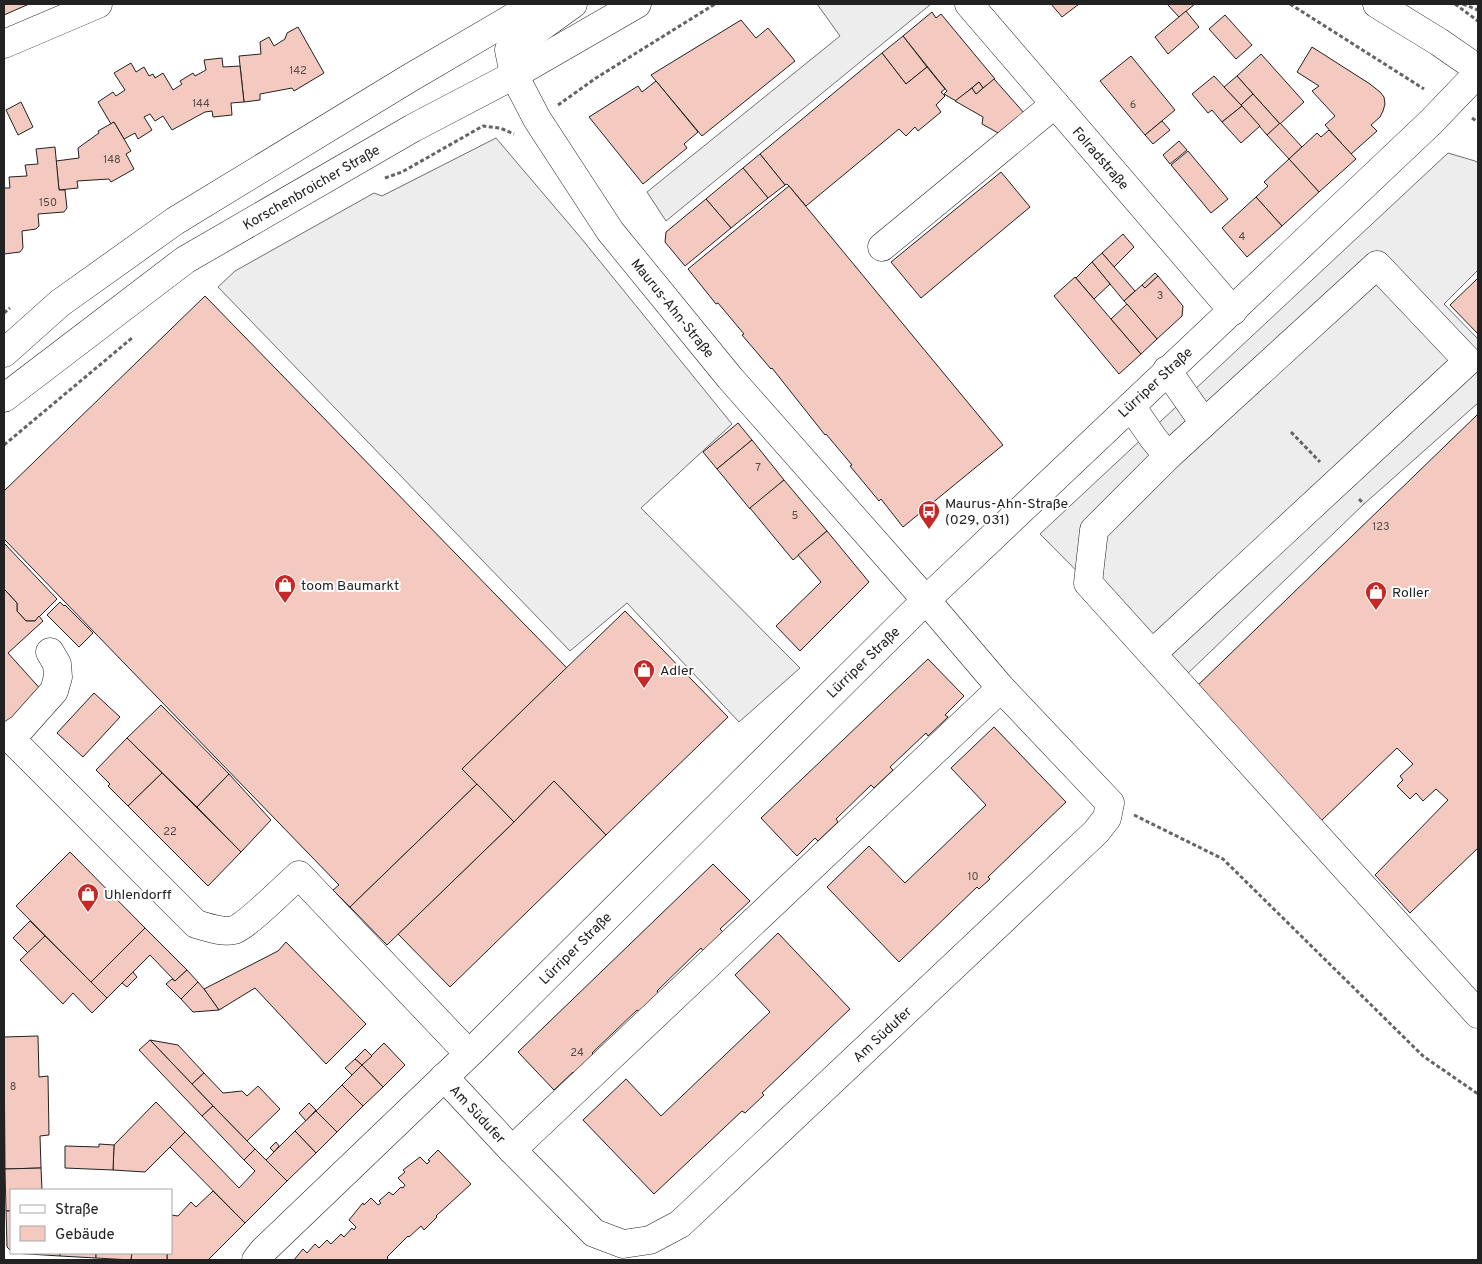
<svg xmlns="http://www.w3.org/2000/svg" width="1482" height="1264" font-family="Overpass,sans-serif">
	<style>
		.parking { fill: #ededed; stroke: #6f6f6f }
		.building { fill: #f3c9c0; stroke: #222 }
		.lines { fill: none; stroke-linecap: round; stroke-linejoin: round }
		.minor-casing { stroke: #222; stroke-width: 29 }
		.major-casing { stroke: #222; stroke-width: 29 }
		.path { stroke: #646464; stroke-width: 3; stroke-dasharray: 4 2.5; stroke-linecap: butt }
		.minor { stroke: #fff; stroke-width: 28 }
		.major { stroke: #fff; stroke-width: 28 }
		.labels { text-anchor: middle; stroke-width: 4; stroke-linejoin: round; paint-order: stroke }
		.number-label { font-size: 11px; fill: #564c4a }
		.street-label { font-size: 14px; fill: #222; stroke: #fff }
		.poi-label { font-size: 14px; fill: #222; stroke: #fff; text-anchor: start }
	</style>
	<rect width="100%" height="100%" fill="#fff"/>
	<g class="parking">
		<polygon points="817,4 931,4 666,221 647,192 840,36"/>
		<polygon points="496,138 581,238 732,424 641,508 800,668 739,722 627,603 570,651 218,287 235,271 374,193 382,196"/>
		<polygon points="1448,153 1475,161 1478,163 1478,270 1444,304 1478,339 1478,403 1364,504 1183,678 1040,534"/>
	</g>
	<g class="building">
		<polygon points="4,4 29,4 4,15"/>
		<polygon points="1051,4 1079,4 1062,17"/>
		<polygon points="1167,4 1195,4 1179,17"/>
		<polygon points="1186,11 1199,27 1168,54 1155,37"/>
		<polygon points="932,12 936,18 941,14 995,79 983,88 979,82 956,101 944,94 947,91 903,36"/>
		<polygon points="1225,15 1252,45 1236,59 1209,29"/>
		<polygon points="741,20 756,38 768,28 795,61 702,136 651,75"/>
		<polygon points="298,27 324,73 294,91 292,88 260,94 260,100 244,102 239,56 261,54 260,42 269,37 274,46 285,39 287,33"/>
		<polygon points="903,36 927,67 906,84 882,53"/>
		<polygon points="1312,47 1370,84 1380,92 1384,97 1385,104 1383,111 1380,117 1371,125 1377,131 1351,154 1325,125 1335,116 1312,91 1319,86 1297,72"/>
		<polygon points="882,53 906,84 927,67 945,89 941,92 945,96 936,105 941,112 918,131 915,127 906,136 899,129 806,206 789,186 787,184 785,185 760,154"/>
		<polygon points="1261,54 1304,102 1280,124 1237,76"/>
		<polygon points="1131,56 1175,110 1145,135 1100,81"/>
		<polygon points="222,58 223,67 240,66 244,102 231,103 232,115 213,117 212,111 205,112 172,130 163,116 155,121 150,114 144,117 152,130 138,139 135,133 124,139 114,122 111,124 98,102 113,92 116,96 125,90 114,73 131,63 136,72 144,67 149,76 153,74 155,78 163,73 173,90 182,84 180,81 193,73 195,76 206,70 204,60"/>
		<polygon points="1214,76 1242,106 1222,122 1212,110 1208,113 1192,94"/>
		<polygon points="1237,76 1253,94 1241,105 1224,87"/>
		<polygon points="994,79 1025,114 1000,134 982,124 983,117 955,101 972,88 976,94"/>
		<polygon points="656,81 698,132 684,144 687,148 643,184 589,117 638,86 642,92"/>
		<polygon points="979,82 983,88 976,94 972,88"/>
		<polygon points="1253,94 1280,124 1267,135 1241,105"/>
		<polygon points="21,102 33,127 18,135 6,110"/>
		<polygon points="1242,106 1260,126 1241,143 1222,122"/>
		<polygon points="1162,121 1170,130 1153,144 1145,135"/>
		<polygon points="114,122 131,151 126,154 134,169 111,182 109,179 77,181 78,188 59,190 56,161 79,158 78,148 99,133 98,131"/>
		<polygon points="1280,123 1302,147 1289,159 1267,135"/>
		<polygon points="1329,130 1356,159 1319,192 1289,159 1317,133 1321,137"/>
		<polygon points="1179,141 1187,150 1170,164 1163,155"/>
		<polygon points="55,147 59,190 65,190 67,208 64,212 38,214 39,226 36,229 22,231 23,248 20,252 4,254 4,188 10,188 9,177 27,176 25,165 38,164 36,149"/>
		<polygon points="1188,151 1228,199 1211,213 1171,165"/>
		<polygon points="760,154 785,185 768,198 743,168"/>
		<polygon points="1289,159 1319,192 1282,226 1256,197 1268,186 1264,182"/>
		<polygon points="743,168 768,198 731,228 706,199"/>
		<polygon points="1001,172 1030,207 921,298 891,262"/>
		<polygon points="789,186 1003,445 903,527 881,499 879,501 850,466 852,465 826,434 825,435 772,368 771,369 742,335 744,334 718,303 716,304 688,269"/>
		<polygon points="1256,197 1282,226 1247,257 1222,228"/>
		<polygon points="706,199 731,228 685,266 665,242 666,232"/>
		<polygon points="1123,234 1134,247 1114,267 1102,253"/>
		<polygon points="1102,253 1135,291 1124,301 1092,262"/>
		<polygon points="1092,262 1110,284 1094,299 1076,278"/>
		<polygon points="1155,273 1158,276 1145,288 1142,285"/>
		<polygon points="1158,276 1183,306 1182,316 1157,339 1124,301 1142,285 1145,288"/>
		<polygon points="1075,277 1141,354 1119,374 1054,296"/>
		<polygon points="1478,278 1478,334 1450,305"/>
		<polygon points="205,296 567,668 462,769 477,784 350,907 333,890 339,885 4,539 4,491"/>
		<polygon points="1127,304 1157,339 1141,354 1111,319"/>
		<polygon points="1478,414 1478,848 1410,913 1375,875 1448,800 1436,789 1423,801 1416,793 1410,799 1397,786 1403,780 1400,776 1413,764 1397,748 1321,821 1194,689"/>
		<polygon points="738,423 752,440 717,469 703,452"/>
		<polygon points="752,440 784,480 750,509 717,469"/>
		<polygon points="784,480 827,531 793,560 750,508"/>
		<polygon points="827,531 869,582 800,651 776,626 821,582 798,555"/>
		<polygon points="4,543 57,599 35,621 26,621 17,611 17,603 4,589"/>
		<polygon points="4,589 17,603 17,611 26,621 35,621 39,616 43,621 8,653 44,693 4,732"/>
		<polygon points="60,602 64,606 65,605 93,633 79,647 47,615"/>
		<polygon points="625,611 728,717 606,835 554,781 514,822 462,769"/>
		<polygon points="928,659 964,696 945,715 948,717 928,736 926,733 890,767 893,770 874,788 871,785 836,819 838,822 818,841 815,838 797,856 761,818"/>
		<polygon points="94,693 120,717 83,757 57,733"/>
		<polygon points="161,705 229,774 197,807 127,738"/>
		<polygon points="994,727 1066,802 988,877 990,879 979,889 977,887 899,962 827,887 869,846 905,883 986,805 951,768"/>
		<polygon points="127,738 162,773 128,806 108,786 110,784 96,770"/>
		<polygon points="162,773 241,852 208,886 128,806"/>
		<polygon points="229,774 271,820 241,852 197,807"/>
		<polygon points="554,781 606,835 450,987 398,934 514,822"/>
		<polygon points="477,784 514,822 387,945 350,907"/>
		<polygon points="70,852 145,928 91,982 16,906"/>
		<polygon points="713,864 750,901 720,929 723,932 703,951 701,948 657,991 659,994 640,1012 637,1010 592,1053 594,1055 574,1074 573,1072 554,1090 518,1052"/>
		<polygon points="30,921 45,936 28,953 13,938"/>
		<polygon points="145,928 187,970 175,981 150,955 107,998 91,982"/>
		<polygon points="778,933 850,1009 762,1093 764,1095 745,1113 742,1111 654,1194 583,1120 626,1079 661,1116 770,1012 735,975"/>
		<polygon points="45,936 107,998 92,1013 73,993 63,1004 20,960"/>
		<polygon points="286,942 366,1024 326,1064 255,988 219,1010 204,989 278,951"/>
		<polygon points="187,970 198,982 181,999 166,984 172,979 175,981"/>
		<polygon points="133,972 137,977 127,987 122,983"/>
		<polygon points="198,982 204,989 219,1010 193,1012 181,999"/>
		<polygon points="38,1036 39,1077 48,1076 49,1135 40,1136 41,1168 5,1169 4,1037"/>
		<polygon points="150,1040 178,1045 204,1073 192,1084"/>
		<polygon points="150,1040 213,1106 202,1116 139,1050"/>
		<polygon points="384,1043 405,1065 383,1087 362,1065"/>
		<polygon points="365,1049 372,1056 362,1065 355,1059"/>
		<polygon points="355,1059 362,1065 352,1075 345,1068"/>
		<polygon points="362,1065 383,1087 363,1106 342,1085"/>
		<polygon points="204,1073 223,1093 242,1091 247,1096 258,1086 280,1109 247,1141 192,1084"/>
		<polygon points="342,1085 363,1106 337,1132 316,1111"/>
		<polygon points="156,1102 185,1132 145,1172 113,1170 114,1145"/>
		<polygon points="309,1103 316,1110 306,1121 299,1113"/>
		<polygon points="213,1106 255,1149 244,1160 202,1116"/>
		<polygon points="316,1111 337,1132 316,1153 295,1131"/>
		<polygon points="295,1131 316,1153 287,1181 266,1160"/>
		<polygon points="185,1132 239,1188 255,1171 244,1160 255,1149 287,1181 245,1223 170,1147"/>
		<polygon points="276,1142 279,1146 274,1152 270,1148"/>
		<polygon points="99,1144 114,1145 113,1170 65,1168 65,1146 99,1147"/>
		<polygon points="438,1150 471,1184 436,1216 437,1217 424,1230 421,1226 409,1237 408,1236 387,1257 388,1258 386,1260 294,1260 303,1249 307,1253 315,1244 319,1248 327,1240 331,1244 341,1234 344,1237 352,1228 354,1230 356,1227 349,1220 362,1204 363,1203 364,1205 371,1198 378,1205 381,1203 379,1201 389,1192 393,1195 401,1187 403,1188 405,1185 398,1178 405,1172 403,1170 420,1157 427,1164 430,1161 428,1160"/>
		<polygon points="41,1168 42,1190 11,1190 11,1211 6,1211 5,1169"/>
		<polygon points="213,1191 245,1223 208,1260 167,1260 167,1253 171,1253 171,1215 178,1216 191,1202 196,1207"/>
		<polygon points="6,1211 11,1211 11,1251 7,1247"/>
		<polygon points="13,1253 60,1253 60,1256"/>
		<polygon points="60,1253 96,1253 96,1258 60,1256"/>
		<polygon points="96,1253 132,1253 131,1260 96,1258"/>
		<polygon points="132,1253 167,1253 167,1260 131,1260"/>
	</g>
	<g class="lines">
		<g class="minor-casing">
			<g id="minor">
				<polyline points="969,4 1233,311"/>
				<polyline points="1377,4 1439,42 1478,69"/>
				<polyline points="4,44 98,4"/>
				<polyline points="882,247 1055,104"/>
				<polyline points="1167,370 1204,423 1168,456"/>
				<polyline points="1131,406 1153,438 1168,456 1094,530 1088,583 1478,1014"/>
				<polyline points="1153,653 1468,361 1377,265 1204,423"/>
				<path d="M8,736L196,924C207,927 222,933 234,930C248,925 286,886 299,875L468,1053"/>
				<polyline points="4,739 21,728 54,691 58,677 57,664 50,652"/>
				<polyline points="444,1077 512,1150 594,1233 623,1244 650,1240 680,1224 1096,832 1107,818 1110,803 1001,688 926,600 730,378 610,231 537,119 514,75 509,50 573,4"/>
				<polyline points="512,1150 1001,688"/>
				<polyline points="256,1260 263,1251 476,1047 926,600 1431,122 1478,73"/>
			</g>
		</g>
		<g class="major-casing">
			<g id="major">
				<polyline points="4,353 60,303 175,221 408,79 536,4"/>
				<polyline points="4,398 185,260 413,128 514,75 637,4"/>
			</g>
		</g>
		<g class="path">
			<polyline points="1290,4 1424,89"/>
			<polyline points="1455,4 1478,21"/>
			<polyline points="1463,4 1478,10"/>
			<polyline points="558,105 596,78 715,4"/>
			<polyline points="1472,118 1478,122"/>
			<polyline points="385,178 402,172 483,126 500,128 514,134"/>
			<polyline points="4,313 10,308"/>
			<polyline points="1291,432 1320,462"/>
			<polyline points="4,445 132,338"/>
			<polyline points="1359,499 1364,504"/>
			<polyline points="1134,815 1223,859 1423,1056 1478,1094"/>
		</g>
		<use href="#minor" class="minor"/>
		<use href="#major" class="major"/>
	</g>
	<defs>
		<g id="bus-pin" transform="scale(1.125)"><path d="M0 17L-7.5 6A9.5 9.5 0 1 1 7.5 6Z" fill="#c62828" stroke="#fff"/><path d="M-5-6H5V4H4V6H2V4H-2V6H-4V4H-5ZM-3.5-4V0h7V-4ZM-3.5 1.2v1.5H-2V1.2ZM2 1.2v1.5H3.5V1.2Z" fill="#fff"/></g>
		<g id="shop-pin" transform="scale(1.125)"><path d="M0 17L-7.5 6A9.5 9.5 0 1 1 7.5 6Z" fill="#c62828" stroke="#fff"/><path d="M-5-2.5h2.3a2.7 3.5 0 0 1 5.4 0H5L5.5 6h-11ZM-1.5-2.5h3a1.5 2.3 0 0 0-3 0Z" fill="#fff"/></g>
	</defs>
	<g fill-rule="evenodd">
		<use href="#bus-pin" x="929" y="511"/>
		<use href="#shop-pin" x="285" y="585"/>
		<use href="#shop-pin" x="1376" y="592"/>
		<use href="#shop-pin" x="644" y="670"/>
		<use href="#shop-pin" x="88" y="894"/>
	</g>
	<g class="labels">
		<g class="number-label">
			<text x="298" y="74">142</text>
			<text x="201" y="107">144</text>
			<text x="1133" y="108">6</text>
			<text x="112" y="163">148</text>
			<text x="48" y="206">150</text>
			<text x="1242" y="240">4</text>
			<text x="1160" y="299">3</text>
			<text x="758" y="471">7</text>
			<text x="795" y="519">5</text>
			<text x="1381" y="530">123</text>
			<text x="170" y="835">22</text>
			<text x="973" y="880">10</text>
			<text x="577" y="1056">24</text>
			<text x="13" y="1090">8</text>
		</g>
		<g class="street-label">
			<text transform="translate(1101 158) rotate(49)" y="5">Folradstraße</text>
			<text transform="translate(311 187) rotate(-30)" y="5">Korschenbroicher Straße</text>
			<text transform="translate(673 308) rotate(51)" y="5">Maurus-Ahn-Straße</text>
			<text transform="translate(1155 382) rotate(-43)" y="5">Lürriper Straße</text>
			<text transform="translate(863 662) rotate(-44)" y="5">Lürriper Straße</text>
			<text transform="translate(575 948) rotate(-45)" y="5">Lürriper Straße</text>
			<text transform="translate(882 1034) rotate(-43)" y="5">Am Südufer</text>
			<text transform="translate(478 1114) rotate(47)" y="5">Am Südufer</text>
		</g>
		<g class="poi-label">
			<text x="945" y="508">Maurus-Ahn-Straße<tspan x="945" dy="16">(029, 031)</tspan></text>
			<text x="301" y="590">toom Baumarkt</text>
			<text x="1392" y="597">Roller</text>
			<text x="660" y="675">Adler</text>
			<text x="104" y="899">Uhlendorff</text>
		</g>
	</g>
	<rect width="1482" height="1264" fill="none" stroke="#222222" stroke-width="10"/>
	<rect x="10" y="1189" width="162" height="65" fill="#ffffff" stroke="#a7a7a7"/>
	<rect x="20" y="1205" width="25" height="8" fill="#ffffff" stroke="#a7a7a7"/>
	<text x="55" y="1214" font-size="15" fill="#222222">Straße</text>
	<rect x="20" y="1226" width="25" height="15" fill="#f3c9c0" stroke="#a7a7a7"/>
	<text x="55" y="1239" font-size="15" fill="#222222">Gebäude</text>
</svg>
